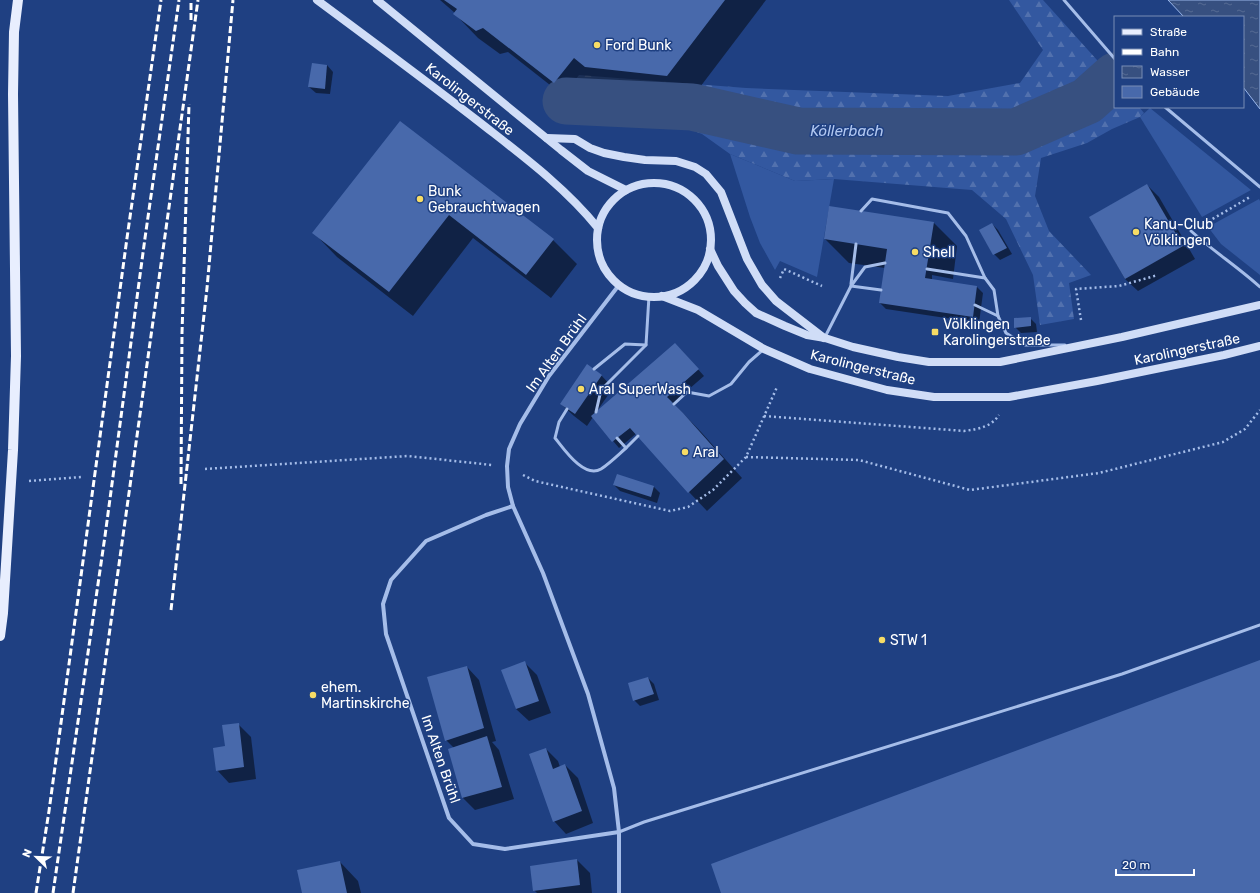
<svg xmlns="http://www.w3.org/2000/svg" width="1260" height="893" font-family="Rubik,sans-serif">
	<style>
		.grass { fill: #3358a0 }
		.forest { fill: url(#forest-firs) }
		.water { fill: url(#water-ripples); stroke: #99b6ea }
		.shadow { fill: #0007 }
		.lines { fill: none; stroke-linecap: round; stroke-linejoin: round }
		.river { stroke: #375080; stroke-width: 47 }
		.building { fill: #4869ab }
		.path { stroke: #a5bde9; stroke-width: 2.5; stroke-dasharray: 2 3; stroke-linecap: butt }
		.service { stroke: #a5bde9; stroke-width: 3 }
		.minor { stroke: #a5bde9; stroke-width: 4 }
		.secondary { stroke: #d0ddf7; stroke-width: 8 }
		.primary { stroke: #e8eefe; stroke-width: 10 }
		.rail { stroke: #fff; stroke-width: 3; stroke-dasharray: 7 3; stroke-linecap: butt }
		.poi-dot { fill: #f7dc65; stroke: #1f4082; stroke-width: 1.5 }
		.labels { text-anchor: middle; stroke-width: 3; stroke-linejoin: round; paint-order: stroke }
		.poi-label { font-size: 14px; fill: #fff; stroke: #1f4082; text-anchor: start }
		.street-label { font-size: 14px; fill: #fff; stroke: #1f4082 }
		.water-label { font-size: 15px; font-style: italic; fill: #b1c7f0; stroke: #1f4082 }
	</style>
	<defs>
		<pattern id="forest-firs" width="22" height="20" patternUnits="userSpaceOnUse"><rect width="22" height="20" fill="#3358a0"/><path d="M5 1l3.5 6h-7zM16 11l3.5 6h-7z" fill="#5271ae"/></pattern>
		<pattern id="water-ripples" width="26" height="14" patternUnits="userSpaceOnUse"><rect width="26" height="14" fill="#375080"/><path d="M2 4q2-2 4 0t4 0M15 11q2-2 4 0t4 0" fill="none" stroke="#556a93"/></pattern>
	</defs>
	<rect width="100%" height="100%" fill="#1f4082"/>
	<g class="grass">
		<polygon points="1150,108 1251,190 1202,217 1140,117"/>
		<polygon points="730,154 795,181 834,179 817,277 780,261 775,270 760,243 750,217"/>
		<polygon points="1259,199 1260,201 1260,275 1221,244 1208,227"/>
	</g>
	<polygon class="forest" points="1009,0 1043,0 1115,80 1115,107 1139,107 1144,113 1140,117 1112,129 1087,143 1041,158 1035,196 1049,231 1091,275 1069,283 1074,319 1040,325 1033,275 1006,219 972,190 834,179 795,181 730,154 702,134 673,123 587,119 561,98 579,75 746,88 948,96 1020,83 1043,50"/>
	<polygon class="water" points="1168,0 1260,0 1260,109 1243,87 1243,17 1184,17"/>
	<g class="shadow">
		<polygon points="440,0 766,0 691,99 610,91 598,82 578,107 508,52 500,54 478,38 455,14 455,13"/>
		<polygon points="327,65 333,72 330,94 316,93 309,87"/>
		<polygon points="400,123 553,240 577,264 551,298 473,238 413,316 337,257 314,233"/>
		<polygon points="1147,185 1159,197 1195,259 1138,291 1125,279 1090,217"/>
		<polygon points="933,222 957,246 953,279 932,275 932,280 977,287 983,293 979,323 886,309 880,303 885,268 849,263 825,239"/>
		<polygon points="992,224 998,230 1012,254 1000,260 994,254"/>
		<polygon points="1030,318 1036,324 1037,332 1021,333 1015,327"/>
		<polygon points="681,350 704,376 673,403 702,433 742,478 707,511 689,492 637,433 619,448 593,417 587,426 574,416 561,404 601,375 613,388 597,411"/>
		<polygon points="617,476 654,487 660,493 657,503 620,491 614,485"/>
		<polygon points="524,662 537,675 551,713 529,721 516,709"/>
		<polygon points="467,667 479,680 496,741 492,742 499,750 514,799 475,810 463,798 454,748 446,740"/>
		<polygon points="648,678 654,684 659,700 640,706 634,700"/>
		<polygon points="238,724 251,737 256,779 229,783 217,770 226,746"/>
		<polygon points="546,749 558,761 560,767 565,765 578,778 593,823 566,834 554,821"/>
		<polygon points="577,860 590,873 592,893 537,893 534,890"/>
		<polygon points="340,862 358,881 361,893 303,893"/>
	</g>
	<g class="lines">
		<polyline class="river" points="566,101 692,107 798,131 1016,132 1087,101 1115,76"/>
	</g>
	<g class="building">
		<polygon points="444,0 725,0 667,76 585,67 574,58 554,83 483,28 476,31 453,14 457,9"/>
		<polygon points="312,63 327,65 325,89 308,87"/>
		<polygon points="400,121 481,183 554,239 526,275 449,215 389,292 312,233"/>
		<polygon points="1147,184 1183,246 1125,279 1089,217"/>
		<polygon points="829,206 934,222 925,278 977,286 973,317 879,303 887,249 824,239"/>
		<polygon points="992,223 1007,248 993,255 979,230"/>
		<polygon points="1031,317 1031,326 1014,328 1014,318"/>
		<polygon points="675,343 699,369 667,397 683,413 724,459 688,493 630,428 612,442 591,416"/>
		<polygon points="587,364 602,375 575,414 560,404"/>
		<polygon points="617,474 654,486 651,497 613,485"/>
		<polygon points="1260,660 1260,893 721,893 711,864"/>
		<polygon points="525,661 539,701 516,709 501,670"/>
		<polygon points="467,666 484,728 445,741 427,677"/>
		<polygon points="648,677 654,694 633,701 628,683"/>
		<polygon points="239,723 244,767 216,771 213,748 225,746 222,725"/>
		<polygon points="487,736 502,787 462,798 448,749"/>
		<polygon points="546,748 553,769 565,764 582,811 553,822 529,754"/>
		<polygon points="577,859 580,885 533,891 530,866"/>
		<polygon points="340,861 347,893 302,893 297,870"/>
	</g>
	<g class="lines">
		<g class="path">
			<polyline points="1204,224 1250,197"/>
			<polyline points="780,278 784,269 822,286"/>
			<polyline points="1081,320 1076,289 1119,286 1158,275"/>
			<path d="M764,416L964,431C979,429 991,427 999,415"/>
			<polyline points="746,457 859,460 970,490 1099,473 1223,442 1245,429 1260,410"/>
			<polyline points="205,469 408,456 492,465"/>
			<polyline points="523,475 535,481 670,511 688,507 713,490 746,457 777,387"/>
			<polyline points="29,481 82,477"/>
		</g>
		<g class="service">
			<polyline points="1064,0 1115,59"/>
			<polyline points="1165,107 1260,187"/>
			<polyline points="861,211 872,199 948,213 966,236 985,278"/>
			<path d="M1191,231C1213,251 1238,267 1260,287"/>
			<polyline points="927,269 985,278 994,290 998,316"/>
			<polyline points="851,284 856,244"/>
			<polyline points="851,286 865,267 885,263"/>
			<polyline points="975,305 998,316 1006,333 1025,345 1065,345"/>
			<polyline points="825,337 851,286 881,290"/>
			<polyline points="594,369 625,344 646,345"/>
			<polyline points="674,404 687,392 709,396 731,384 749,362 764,349"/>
			<path d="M567,409L559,422L555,438C564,449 584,479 601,469C610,463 618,455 626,448"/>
			<polyline points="596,412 601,390 646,345 649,296"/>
			<polyline points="617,438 626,448 638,436"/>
			<polyline points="619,832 644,822 1122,674 1260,625"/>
		</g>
		<g class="minor">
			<polyline points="619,285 549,376 520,424 509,449 507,466 508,487 513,506 543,573 588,694 614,788 619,832 619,893"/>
			<polyline points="513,506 486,515 426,541 391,580 383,604 386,634 449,818 473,844 505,849 619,832"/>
		</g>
		<g class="secondary">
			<path d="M317,0C371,40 425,80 478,121C520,154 564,186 598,228"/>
			<polyline points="377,0 561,150 588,171 626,190"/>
			<polyline points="547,138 575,139 590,148 604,153 624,157 645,160 676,161 695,167 706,174 721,192 747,259 762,285 776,301 824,338"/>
			<circle cx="654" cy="240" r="57"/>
			<polyline points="710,249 718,266 734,291 745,303 756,313 785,326 807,335 825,338 853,347 898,357 929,362 1000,362 1122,337 1260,305"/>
			<polyline points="662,296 698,310 764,349 810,369 887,390 934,397 1009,397 1097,381 1224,355 1260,346"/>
		</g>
		<polyline class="primary" points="0,636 3,613 13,450 16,356 13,94 14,32 18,0"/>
		<g class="rail">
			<polyline points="191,20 191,0"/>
			<polyline points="181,484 182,333 189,104"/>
			<polyline points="171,610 207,288 233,0"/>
			<polyline points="36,893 49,811 127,238 161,0"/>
			<polyline points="53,893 105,536 145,238 179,0"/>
			<polyline points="73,893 198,0"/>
		</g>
	</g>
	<g class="poi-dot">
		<circle cx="597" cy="45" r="4"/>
		<circle cx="420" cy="199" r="4"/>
		<circle cx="1136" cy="232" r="4"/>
		<circle cx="915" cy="252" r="4"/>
		<rect x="931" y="328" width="8" height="8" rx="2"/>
		<circle cx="581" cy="389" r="4"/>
		<circle cx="685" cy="452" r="4"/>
		<circle cx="882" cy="640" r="4"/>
		<circle cx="313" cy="695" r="4"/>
	</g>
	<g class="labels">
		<g class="poi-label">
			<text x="605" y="50">Ford Bunk</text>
			<text x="428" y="196">Bunk<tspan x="428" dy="16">Gebrauchtwagen</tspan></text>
			<text x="1144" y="229">Kanu-Club<tspan x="1144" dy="16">Völklingen</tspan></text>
			<text x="923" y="257">Shell</text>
			<text x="943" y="329">Völklingen<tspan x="943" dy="16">Karolingerstraße</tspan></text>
			<text x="589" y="394">Aral SuperWash</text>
			<text x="693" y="457">Aral</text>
			<text x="890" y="645">STW 1</text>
			<text x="321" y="692">ehem.<tspan x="321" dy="16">Martinskirche</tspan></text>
		</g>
		<g class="street-label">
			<text transform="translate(470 99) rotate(38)" y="5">Karolingerstraße</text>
			<text transform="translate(1187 349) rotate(-12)" y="5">Karolingerstraße</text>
			<text transform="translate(556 353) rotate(-54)" y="5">Im Alten Brühl</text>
			<text transform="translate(863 367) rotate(14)" y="5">Karolingerstraße</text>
			<text transform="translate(441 759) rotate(71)" y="5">Im Alten Brühl</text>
		</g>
		<g class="water-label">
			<text x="847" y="136">Köllerbach</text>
		</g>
	</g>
	<rect x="1114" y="16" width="130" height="92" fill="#1f4082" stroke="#798cb4"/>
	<rect x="1122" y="29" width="20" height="6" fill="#e8eefe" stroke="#798cb4"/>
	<text x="1150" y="36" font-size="12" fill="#ffffff">Straße</text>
	<rect x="1122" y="49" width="20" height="6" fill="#ffffff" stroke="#798cb4"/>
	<text x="1150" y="56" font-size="12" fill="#ffffff">Bahn</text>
	<rect x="1122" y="66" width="20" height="12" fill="url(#water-ripples)" stroke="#798cb4"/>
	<text x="1150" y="76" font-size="12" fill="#ffffff">Wasser</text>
	<rect x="1122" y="86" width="20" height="12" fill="#4869ab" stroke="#798cb4"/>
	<text x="1150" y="96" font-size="12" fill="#ffffff">Gebäude</text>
	<g transform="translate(36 857) rotate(293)" stroke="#1f4082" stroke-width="3" paint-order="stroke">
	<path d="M0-3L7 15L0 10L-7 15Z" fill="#ffffff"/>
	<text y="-6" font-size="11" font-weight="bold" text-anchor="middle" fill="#ffffff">N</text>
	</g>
	<path d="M1116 869v6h78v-6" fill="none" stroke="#ffffff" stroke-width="2"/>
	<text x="1122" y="869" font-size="12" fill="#ffffff" stroke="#1f4082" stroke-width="3" paint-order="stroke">20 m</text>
</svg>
